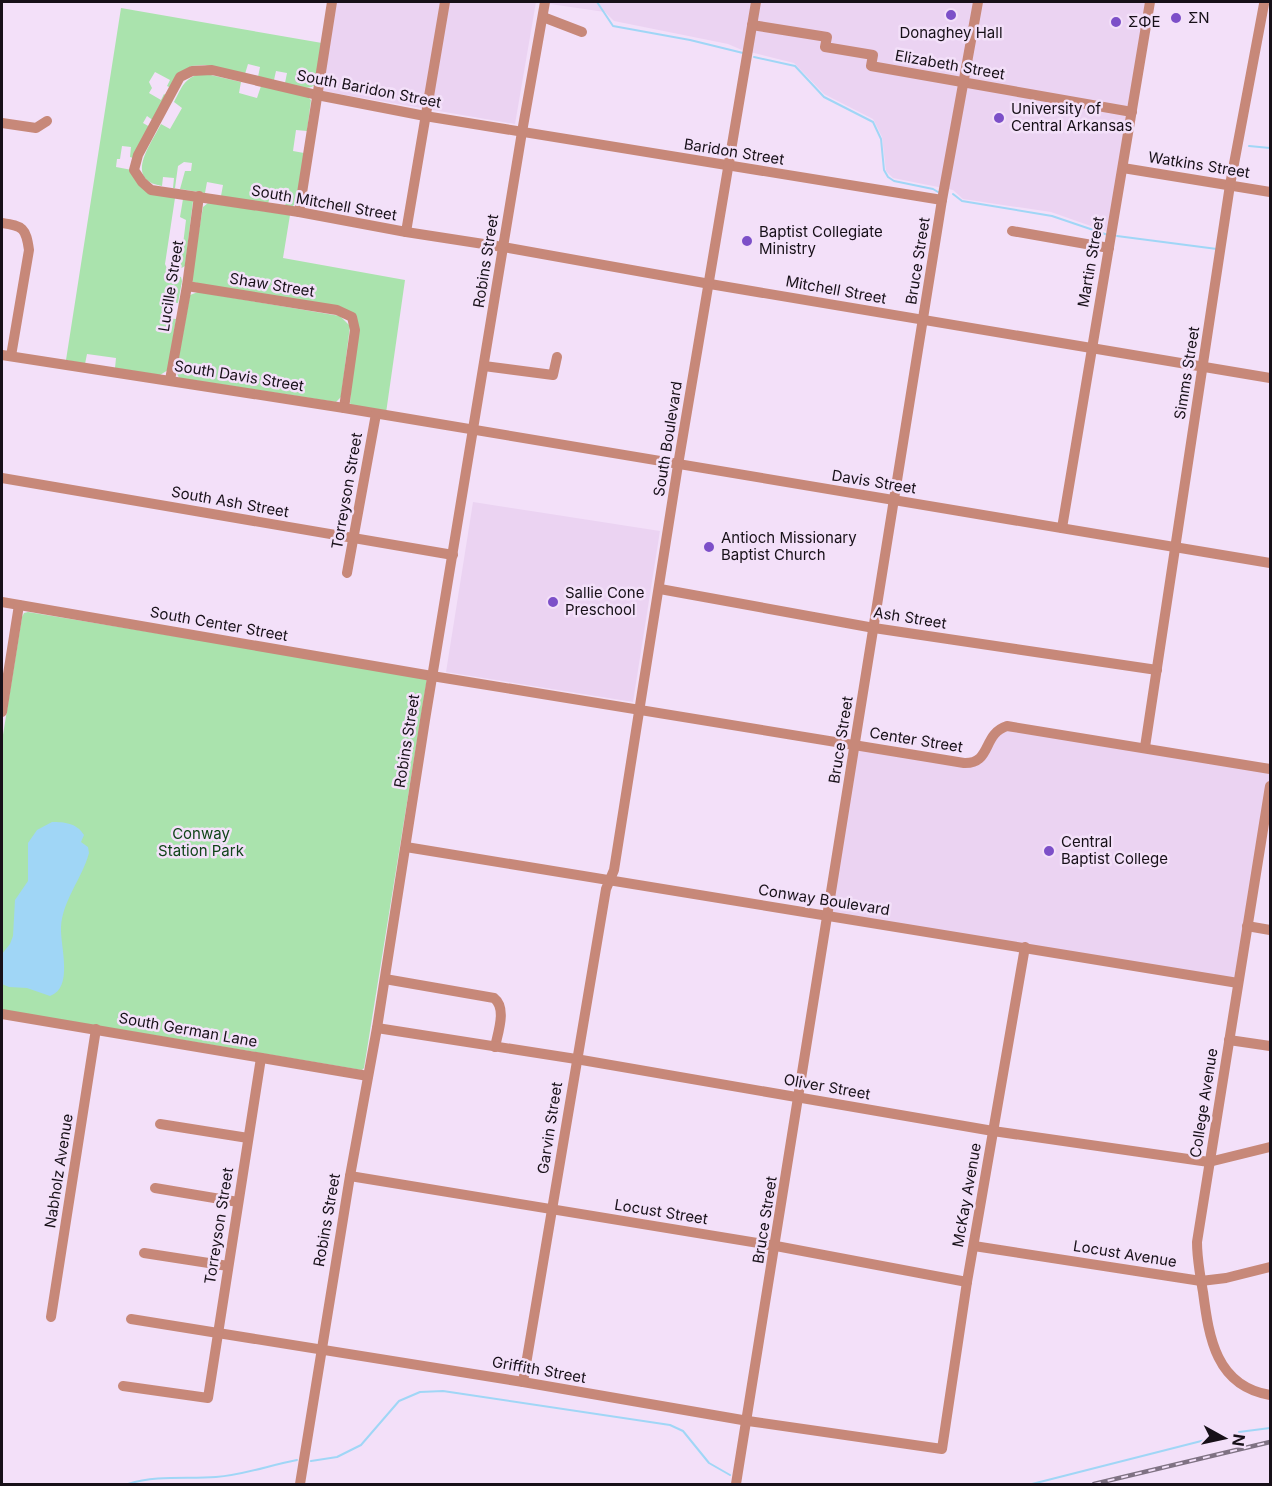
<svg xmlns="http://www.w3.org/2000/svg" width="1272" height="1486" font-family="Inter,sans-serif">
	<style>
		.built { fill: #ebd3f2 }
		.green { fill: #aae3ad }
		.water { fill: #a0d6f6 }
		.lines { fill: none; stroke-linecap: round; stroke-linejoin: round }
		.stream { stroke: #a0d6f6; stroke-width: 2 }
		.minor { stroke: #c78879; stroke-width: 10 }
		.rail-casing { stroke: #7f7283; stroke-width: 4.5 }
		.rail { stroke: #f3e0f9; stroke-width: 2; stroke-dasharray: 7; stroke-linecap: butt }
		.poi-dot { fill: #7c4fc8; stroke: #f3e0f9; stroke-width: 2 }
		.labels { text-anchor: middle; stroke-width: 5; stroke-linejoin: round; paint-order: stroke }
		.poi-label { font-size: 15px; fill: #171018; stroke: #f3e0f9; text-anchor: start }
		.street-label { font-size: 15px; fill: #171018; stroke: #f3e0f9 }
		.park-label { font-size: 15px; fill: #104419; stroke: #f3e0f9 }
	</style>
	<rect width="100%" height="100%" fill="#f3e0f9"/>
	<g class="built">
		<polygon points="336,2 1147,2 1108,232 1051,212 963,199 953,190 893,178 886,171 882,137 873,119 824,94 794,63 742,50 728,44 614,21 605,12 536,2 515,124 328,92 323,91"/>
		<polygon points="473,502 660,531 633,702 446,672"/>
		<polygon points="1007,726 1270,769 1270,786 1238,983 828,916 856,745 979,761"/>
	</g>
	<g class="green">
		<path d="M121,8L322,43L316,84C308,92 295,85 285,83L287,73L276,71L274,80L258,77L260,67L248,64L245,74L205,65L191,66L171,88L167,86L170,80L155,72L149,82L152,88L149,93L161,100L164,94L167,96L154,121L147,116L143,123L150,127L133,158L130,157L131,147L122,146L120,159H117L116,167L132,170L136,179L175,198L165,264L169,273L181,277L182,281L178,303L168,302L166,318L176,319L168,370L160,375L115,368L116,358L87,354L85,364L66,360Z"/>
		<path d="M202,73L241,82L239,93L257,98L261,86L308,97L311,100L307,131L296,130L293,151L304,153L297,200L293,206L285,207L287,195L271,192L268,204L221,196L223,185L207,182L205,193L180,189L185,171H191L192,163L184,162L178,166L175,188H173L174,178L163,177L162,186C123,180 151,144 161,124L170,129L182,108L174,102C182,87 184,78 202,73Z"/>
		<polygon points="183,199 193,201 185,266 180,269 186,220 180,217"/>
		<polygon points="208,203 290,215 283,258 405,280 386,413 351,405 350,403 357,319 193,282 191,278 203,207"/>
		<polygon points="198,292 340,316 350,326 341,397 336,402 179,378 176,371 190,295"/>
		<polygon points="28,612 424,677 427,679 364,1068 362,1070 2,1010 2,741 22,617 24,613"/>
	</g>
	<path class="water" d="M52,822C64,822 77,823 84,835L81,842L88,847L89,853C82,879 63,899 61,927C60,946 74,988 50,996L27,988L9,987L2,984V954L10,944L13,936L15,900L28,881V843L37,830Z"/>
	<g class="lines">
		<g class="stream">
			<polyline points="597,2 613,26 690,40 743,53"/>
			<polyline points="754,57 795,66 824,97 873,122 881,139 884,170 888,177 894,181 933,189 938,192"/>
			<polyline points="1249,146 1270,148"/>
			<polyline points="953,194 962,201 1052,216 1108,235"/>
			<polyline points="1117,236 1217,249"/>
			<polyline points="1239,1432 1270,1428"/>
			<polyline points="311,1461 337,1457 361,1445 399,1401 420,1392 443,1391 670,1425 683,1431 709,1463 730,1475"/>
			<path d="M128,1484C157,1475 186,1479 216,1477C244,1475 270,1465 297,1460"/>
			<polyline points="1032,1484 1225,1435"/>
		</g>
		<g class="minor">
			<polyline points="543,17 582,32"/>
			<polyline points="752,25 827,37 825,47 873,55 871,66 1132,112"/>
			<polyline points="2,123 36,128 47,121"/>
			<polyline points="1123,168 1270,192"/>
			<polyline points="942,200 425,116 317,95 212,70 192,71 180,77 138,155 134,170 142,182 151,190 299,212 406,232 503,247 710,284 1270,378"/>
			<polyline points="299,212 332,2"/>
			<path d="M2,223C23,226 26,228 29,250L11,356"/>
			<polyline points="1012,231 1109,248"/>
			<polyline points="406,232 445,2"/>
			<polyline points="187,286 337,310 352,317 355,330 344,408"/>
			<polyline points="2,355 344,408 1270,563"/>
			<polyline points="484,366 553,375 557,357"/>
			<polyline points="170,380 187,286 199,196"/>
			<polyline points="2,478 453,555"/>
			<polyline points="1062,528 1150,2"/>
			<polyline points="347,573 376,414"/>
			<polyline points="660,589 874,628 1157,670"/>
			<path d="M2,602L432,676L964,763C992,764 982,734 1007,726L1270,769"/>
			<polyline points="2,712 19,605"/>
			<polyline points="1145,747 1230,185 1264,4"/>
			<path d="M1270,786L1197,1242C1197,1259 1200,1275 1203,1292C1209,1338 1216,1386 1270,1395"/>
			<polyline points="406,847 1238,983"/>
			<polyline points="1247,926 1270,930"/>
			<path d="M385,979L494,998C507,1008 498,1032 495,1047"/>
			<polyline points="2,1014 368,1076"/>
			<polyline points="377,1028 576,1059 993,1131 1209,1162 1270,1147"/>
			<polyline points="1229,1040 1270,1046"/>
			<polyline points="160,1124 248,1138"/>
			<polyline points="350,1176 776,1246 967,1282"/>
			<polyline points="155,1188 238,1202"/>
			<polyline points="974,1246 1201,1281 1226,1278 1270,1267"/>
			<polyline points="144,1253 228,1266"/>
			<polyline points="51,1317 96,1029"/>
			<polyline points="131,1319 523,1382 748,1421 942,1449 967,1282 1025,947"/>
			<polyline points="523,1382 606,889 614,870 678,465 756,2"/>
			<polyline points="123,1386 208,1398 261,1058"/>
			<polyline points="300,1484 350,1176 377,1028 425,720 522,132 545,2"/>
			<polyline points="736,1484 942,200 978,2"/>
		</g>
		<g class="rail-casing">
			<polyline id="rail" points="1094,1484 1270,1442"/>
		</g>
		<use href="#rail" class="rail"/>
	</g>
	<g class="poi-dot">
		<circle cx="951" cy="15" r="6"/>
		<circle cx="1176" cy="18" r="6"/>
		<circle cx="1116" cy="22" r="6"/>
		<circle cx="999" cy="118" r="6"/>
		<circle cx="747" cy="241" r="6"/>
		<circle cx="709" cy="547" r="6"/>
		<circle cx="553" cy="602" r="6"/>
		<circle cx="1049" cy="851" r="6"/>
	</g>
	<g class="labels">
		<g class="poi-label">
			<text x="1188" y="23">ΣΝ</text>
			<text x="1128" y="27">ΣΦΕ</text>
			<text x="951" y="38" text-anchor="middle">Donaghey Hall</text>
			<text x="1011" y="114">University of<tspan x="1011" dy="17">Central Arkansas</tspan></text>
			<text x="759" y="237">Baptist Collegiate<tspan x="759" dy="17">Ministry</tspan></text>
			<text x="721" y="543">Antioch Missionary<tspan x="721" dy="17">Baptist Church</tspan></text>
			<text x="565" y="598">Sallie Cone<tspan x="565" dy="17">Preschool</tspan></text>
			<text x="1061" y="847">Central<tspan x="1061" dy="17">Baptist College</tspan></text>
		</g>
		<g class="street-label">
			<text transform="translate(950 65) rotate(10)" y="5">Elizabeth Street</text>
			<text transform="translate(369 89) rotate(11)" y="5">South Baridon Street</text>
			<text transform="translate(734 152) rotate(9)" y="5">Baridon Street</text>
			<text transform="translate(1199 165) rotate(9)" y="5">Watkins Street</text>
			<text transform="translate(324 203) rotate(10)" y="5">South Mitchell Street</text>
			<text transform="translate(486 261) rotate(-81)" y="5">Robins Street</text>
			<text transform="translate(918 261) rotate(-81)" y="5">Bruce Street</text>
			<text transform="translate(1091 262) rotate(-80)" y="5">Martin Street</text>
			<text transform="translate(272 285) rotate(9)" y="5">Shaw Street</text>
			<text transform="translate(171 286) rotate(-81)" y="5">Lucille Street</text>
			<text transform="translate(836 290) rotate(10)" y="5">Mitchell Street</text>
			<text transform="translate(1187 373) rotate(-81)" y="5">Simms Street</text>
			<text transform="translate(239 376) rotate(9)" y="5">South Davis Street</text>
			<text transform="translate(668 439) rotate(-81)" y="5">South Boulevard</text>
			<text transform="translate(874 482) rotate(9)" y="5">Davis Street</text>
			<text transform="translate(347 491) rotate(-80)" y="5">Torreyson Street</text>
			<text transform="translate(230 502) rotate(10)" y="5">South Ash Street</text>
			<text transform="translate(910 618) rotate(9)" y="5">Ash Street</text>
			<text transform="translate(219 624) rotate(10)" y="5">South Center Street</text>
			<text transform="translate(841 740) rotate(-81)" y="5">Bruce Street</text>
			<text transform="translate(916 740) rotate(9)" y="5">Center Street</text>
			<text transform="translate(407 741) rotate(-81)" y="5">Robins Street</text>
			<text transform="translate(824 900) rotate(9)" y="5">Conway Boulevard</text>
			<text transform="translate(188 1030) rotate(10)" y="5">South German Lane</text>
			<text transform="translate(827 1087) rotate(10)" y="5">Oliver Street</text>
			<text transform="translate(1204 1103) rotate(-81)" y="5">College Avenue</text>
			<text transform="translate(550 1128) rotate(-81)" y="5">Garvin Street</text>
			<text transform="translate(59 1171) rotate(-81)" y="5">Nabholz Avenue</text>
			<text transform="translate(967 1195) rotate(-80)" y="5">McKay Avenue</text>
			<text transform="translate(661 1212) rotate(9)" y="5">Locust Street</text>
			<text transform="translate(327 1220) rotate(-80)" y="5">Robins Street</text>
			<text transform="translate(765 1220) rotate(-81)" y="5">Bruce Street</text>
			<text transform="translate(219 1226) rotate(-81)" y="5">Torreyson Street</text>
			<text transform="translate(1125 1254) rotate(9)" y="5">Locust Avenue</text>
			<text transform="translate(539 1370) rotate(10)" y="5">Griffith Street</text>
		</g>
		<g class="park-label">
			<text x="201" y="839">Conway<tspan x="201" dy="17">Station Park</tspan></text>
		</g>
	</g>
	<rect width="1272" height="1486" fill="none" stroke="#171018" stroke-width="6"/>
	<g transform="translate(1224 1438) rotate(98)" stroke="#f3e0f9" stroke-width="4.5" paint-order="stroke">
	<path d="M0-4.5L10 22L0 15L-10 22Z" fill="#171018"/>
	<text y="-9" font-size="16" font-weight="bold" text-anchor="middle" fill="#171018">N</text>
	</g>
</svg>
